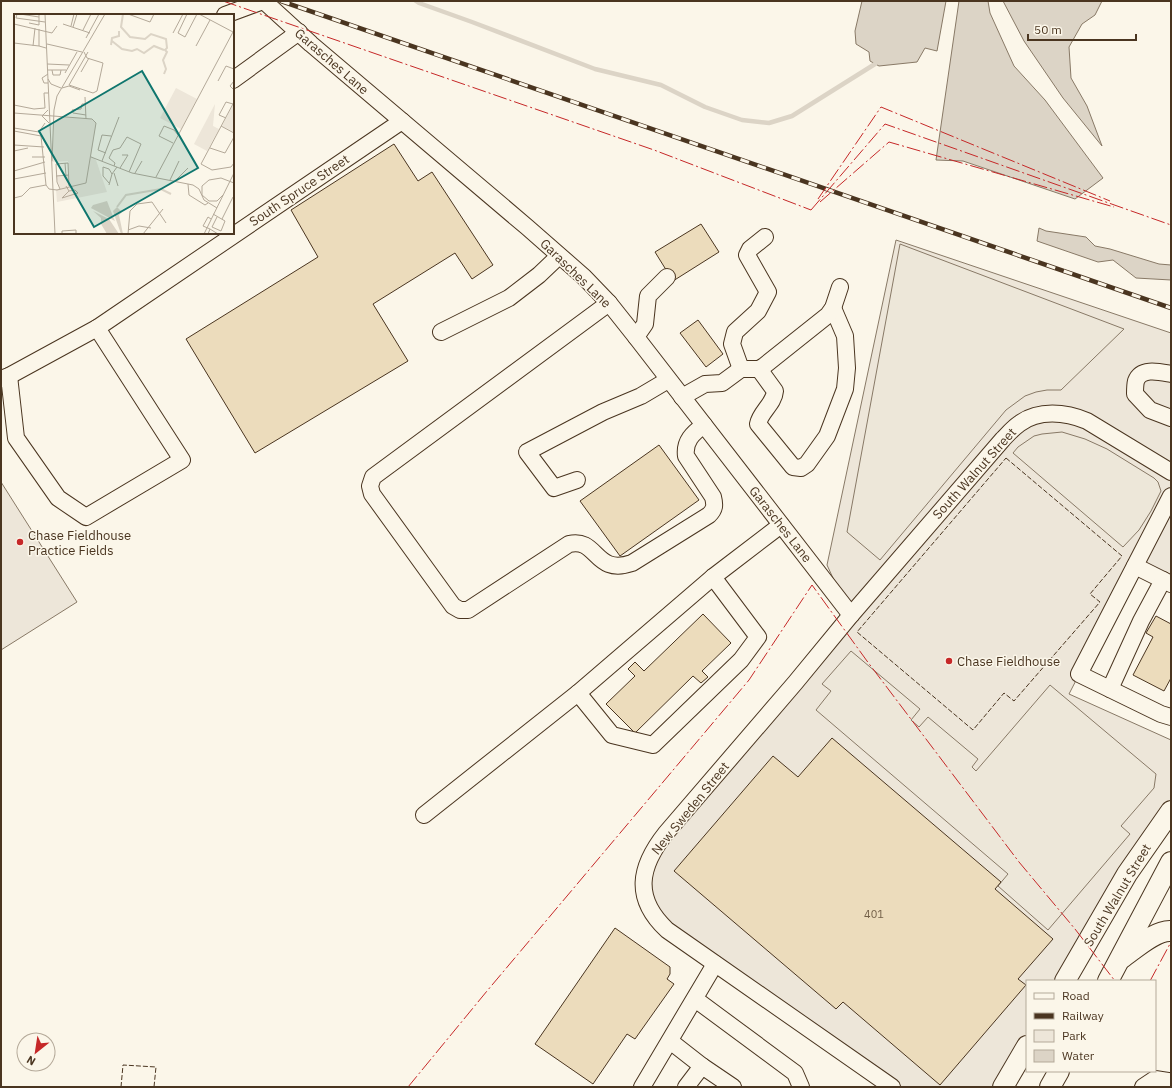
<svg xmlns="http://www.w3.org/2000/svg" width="1172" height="1088" font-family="'IBM Plex Sans',sans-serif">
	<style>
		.green { fill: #ede6d9; stroke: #887966 }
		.parking { fill: #ede7d9; stroke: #887966 }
		.water { fill: #dcd4c6; stroke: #887966 }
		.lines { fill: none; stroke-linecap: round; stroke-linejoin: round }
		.stream { stroke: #dcd4c6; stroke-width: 4.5 }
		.building { fill: #ecdcbc; stroke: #4a3520 }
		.minor-casing { stroke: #4a3520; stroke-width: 18 }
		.major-casing { stroke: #4a3520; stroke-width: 22 }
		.minor { stroke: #fbf6e9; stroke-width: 16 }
		.major { stroke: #fbf6e9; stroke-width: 20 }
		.rail-casing { stroke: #4a3520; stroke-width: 4.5 }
		.rail { stroke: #fbf6e9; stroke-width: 3; stroke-dasharray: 9; stroke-linecap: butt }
		.fence { stroke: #4a3520; stroke-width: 1; stroke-dasharray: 5 2; stroke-linecap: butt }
		.power { stroke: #c62828; stroke-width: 1; stroke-dasharray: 14 3 2 3; stroke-linecap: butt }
		.poi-dot { fill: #c62828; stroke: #fbf6e9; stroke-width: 1.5 }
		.labels { text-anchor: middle; stroke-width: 3; stroke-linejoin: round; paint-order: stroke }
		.number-label { font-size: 11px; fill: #725f47 }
		.street-label { font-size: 13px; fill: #4a3520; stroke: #fbf6e9 }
		.poi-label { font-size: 13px; fill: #4a3520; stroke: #fbf6e9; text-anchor: start }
		.inset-river { fill: none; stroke: #dcd4c6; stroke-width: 2 }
		.inset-road { fill: none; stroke: #b4a999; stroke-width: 1 }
		.view { fill: #0f766e; fill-opacity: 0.15; stroke: #0f766e; stroke-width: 2 }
		.inset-edge { fill: none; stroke: #4a3520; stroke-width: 2 }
	</style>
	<rect width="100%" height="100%" fill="#fbf6e9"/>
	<g class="green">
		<polygon points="896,240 1171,333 1171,584 1135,566 1069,694 1171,740 1171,815 1065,981 1027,981 1027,1046 1000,1087 892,1087 667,930 647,901 647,865 850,615 827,565"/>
		<polygon points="1,482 77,602 1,650"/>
	</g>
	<g class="parking">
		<polygon points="900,244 1124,329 1061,390 1047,390 1036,392 1025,396 1006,410 880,560 847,532"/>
		<polygon points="1062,432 1085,439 1107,449 1154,478 1158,482 1161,491 1151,511 1139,530 1123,547 1013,453 1018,447 1034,436 1042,434"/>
		<polygon points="851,651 920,709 911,720 919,727 928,717 978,759 972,767 976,771 1050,685 1156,774 1154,788 1121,826 1130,834 1048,930 998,886 1008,874 816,710 831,691 822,684"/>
	</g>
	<g class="water">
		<polygon points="862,1 946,1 937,51 925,48 917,62 879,66 870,61 869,52 856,44 855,31"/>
		<polygon points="959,1 988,1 990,13 1014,66 1045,100 1103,178 1075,199 963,161 936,160"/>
		<polygon points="1003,1 1102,1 1095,15 1082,24 1069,47 1071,78 1087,106 1102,146 1063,98 1024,41"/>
		<polygon points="1039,228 1046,231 1086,237 1095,246 1110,249 1159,264 1171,265 1171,280 1136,278 1113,260 1098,262 1037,241"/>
	</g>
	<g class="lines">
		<polyline class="stream" points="416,1 419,3 472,22 595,69 661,85 705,107 742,120 769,123 792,116 875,64"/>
	</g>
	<g class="building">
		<polygon points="394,144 418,181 432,172 493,265 472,279 455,253 373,304 408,361 255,453 186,339 318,257 291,210"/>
		<polygon points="701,224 719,252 673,281 655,252"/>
		<polygon points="698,320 723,354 706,367 680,333"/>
		<polygon points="659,445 699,500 620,556 580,501"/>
		<polygon points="703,614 731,643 702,671 708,677 701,683 693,676 635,733 606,704 635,676 628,669 635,662 644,671"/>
		<polygon points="1156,616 1171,624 1171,678 1164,691 1133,675 1153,637 1146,633"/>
		<polygon points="832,738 1001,882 995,889 1053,939 1018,979 1026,985 940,1085 843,1002 836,1009 674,871 773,756 798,777"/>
		<polygon points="615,928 670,967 670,974 667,979 674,984 635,1039 627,1034 593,1084 535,1044"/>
	</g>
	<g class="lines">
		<g class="minor-casing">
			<g id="minor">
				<polyline points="264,1 311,44 527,227 584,277 609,303 636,337 851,615"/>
				<polyline points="225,15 263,1"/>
				<polyline points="233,80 299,32"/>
				<path d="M609,303L373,477L370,486L372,494L453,606L460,610H468L569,544C598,537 594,576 632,563L709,515C715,509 715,505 713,497L686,456C684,441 693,433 704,425"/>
				<polyline points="441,332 509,298 539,275 559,256"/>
				<polyline points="636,337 645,324 648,296 667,277"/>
				<polyline points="741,369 732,344 735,332 758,311 768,292 747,255 750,249 765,237"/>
				<path d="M759,369L775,391C774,404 760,412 758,424L793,467L801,468L807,464L827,436L845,389L847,368L845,336L833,308"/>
				<path d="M1171,374C1160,372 1141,367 1136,381C1135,385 1135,390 1135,394L1150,410L1171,418"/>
				<polyline points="9,376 16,438 58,498 86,517 182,460 97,328"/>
				<polyline points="1,379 9,376 97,328 402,121"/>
				<polyline points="682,397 705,384 722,383 741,369 759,369 764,366 828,315 833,308 840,287"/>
				<polyline points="577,480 554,488 527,452 603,412 641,396 668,380"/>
				<polyline points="1171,496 1079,674 1161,714 1171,717"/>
				<polyline points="1135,566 1171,584"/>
				<polyline points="1110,689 1141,621 1163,580"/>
				<polyline points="578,693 612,735 653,745 741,660 758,637 713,577"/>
				<polyline points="424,815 578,693 713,577 781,525"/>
				<polyline points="695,999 795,1073 801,1087"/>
				<polyline points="670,1041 702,1066"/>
				<polyline points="642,1087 715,964"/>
				<polyline points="686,1087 702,1066 733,1087"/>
				<path d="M892,1087L667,930C633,898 639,867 666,833L795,683L851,615L1003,439C1008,434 1013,428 1019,424C1038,409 1066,412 1087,421L1171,472"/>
				<polyline points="1143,1087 1155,1079 1168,1081 1171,1083"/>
			</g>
		</g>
		<g class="major-casing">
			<g id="major">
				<path d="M1122,958C1135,949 1155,930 1171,931"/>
				<polyline points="1065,981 1127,874 1171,811"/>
				<polyline points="1108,981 1171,862"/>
				<polyline points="1003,1087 1027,1046"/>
				<polyline points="1050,1087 1059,1071"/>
			</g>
		</g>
		<use href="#minor" class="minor"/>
		<use href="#major" class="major"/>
		<g class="rail-casing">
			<polyline id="rail" points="281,1 1171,308"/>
		</g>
		<use href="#rail" class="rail"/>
		<g class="fence">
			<polygon points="1006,458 1122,556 1090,594 1100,602 1014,701 1004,693 973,730 857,632"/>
			<polyline points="121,1087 123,1065 156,1067 154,1087"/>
		</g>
		<g class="power">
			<polyline points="223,1 654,150 811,210"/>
			<polyline points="818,199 881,107 1110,201"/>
			<polyline points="820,202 889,142 1114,207"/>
			<polyline points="811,210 885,124 1171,225"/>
			<polyline points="1150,981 1171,942"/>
			<polyline points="408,1087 487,991 749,680 812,585 867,661 1019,862 1075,929 1115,981"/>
		</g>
	</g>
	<g class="poi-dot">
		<circle cx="20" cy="542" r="4"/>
		<circle cx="949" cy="661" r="4"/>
	</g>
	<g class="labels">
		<g class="number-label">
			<text x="874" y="918">401</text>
		</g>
		<g class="street-label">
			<text transform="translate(332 61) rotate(41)" y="5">Garasches Lane</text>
			<text transform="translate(299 190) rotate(-34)" y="5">South Spruce Street</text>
			<text transform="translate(576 273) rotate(44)" y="5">Garasches Lane</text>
			<text transform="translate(974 473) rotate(-48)" y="5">South Walnut Street</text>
			<text transform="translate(781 524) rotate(52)" y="5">Garasches Lane</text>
			<text transform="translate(690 808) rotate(-51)" y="5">New Sweden Street</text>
			<text transform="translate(1117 895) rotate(-59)" y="5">South Walnut Street</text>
		</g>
		<g class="poi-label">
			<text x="28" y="540">Chase Fieldhouse<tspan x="28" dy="15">Practice Fields</tspan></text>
			<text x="957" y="666">Chase Fieldhouse</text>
		</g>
	</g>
	<g transform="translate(14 14)">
		<rect width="220" height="220" fill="#fbf6e9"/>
		<path d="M162,74L183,85L167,115L146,104ZM220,89V118L208,112ZM201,90L199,112L205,115L193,137L180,130ZM45,103L77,105L82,109L77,142L82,146L93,178L43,188L42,176L46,174L42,162L55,161L54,147L38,148L40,109Z" fill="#ede6d9"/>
		<path d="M93,187L100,205L101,207L77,194L79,191ZM103,193L108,198L105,201L109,220H107L99,197ZM79,197L95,205L105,220H93L87,210V204Z" fill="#dcd4c6"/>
		<path class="inset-river" d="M109,0L107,13L116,23L131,25L137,20L152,25L153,34L151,36L153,38L149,46L152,55L150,60M98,27L108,35L118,37L123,35L130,39L140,32L150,36M97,31L98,24L105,22V17M103,193L112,181L147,175L157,180"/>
		<path class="inset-road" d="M3,0L2,4L31,8M6,0L25,3M31,0L41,220M114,0L136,8L140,0M173,0L164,19L171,23L183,0M185,0L219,18M15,9L25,11V0M0,10L38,19L43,12M49,10L76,19M57,12L60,0M59,13L63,0M25,15V32L32,34M69,16L77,0M159,19L169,0M72,24L85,0M0,29L25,32M33,30L68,38M19,32L21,14M182,32L196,6M33,50L55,51M34,56H52M38,56L39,61H46L47,56M67,58L75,44M51,59L63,38M34,60L28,64L30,69H34M34,65L37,70L47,74M204,67L212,52L220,55M220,67L216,72L220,76M55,71L79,79L83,77L89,49L73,44L70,38M55,71L74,38M48,74L55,72L66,76M71,83L72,105M220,88L187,150L198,156L217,153L220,149M0,91L20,95L31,94L30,79H34M34,96L28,102L35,109M0,99L78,105L82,109L72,169L43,176L35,175M72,101L59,99L58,96L67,95L68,90H72M212,104L205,101L212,88L219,90M207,112L220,119M0,114L25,118L31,109M0,117L27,122L32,171L35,175M159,129L145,122L150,112L160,116L164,121M0,131L30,133M196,134L211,139L220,123M0,137L14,134M92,139L84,136L88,121L97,122M18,143H31M77,143L118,159L179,171L185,175L190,186L203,194M38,147L40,96L43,82L91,0M88,147L105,103M51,149L52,162M100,152L101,149L95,144L99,136L106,134L113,123L127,130L115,158M106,154L114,141H108M0,157L31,148M100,159L104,172M121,159L128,147M42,162L55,161M142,163L219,18M0,165L32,159M156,166L165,147M161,167L174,154M95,169L89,162V153L95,155L98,160M174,170L175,181L191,191L194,189M95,171L98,160L103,153M52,172L55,177L61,176L64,179L48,184L55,177M46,175L43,168L42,150L54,149L55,172M209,181L203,187H195L188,181V172L195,166L207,164L220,169M0,184L8,182L16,174L32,171M199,200L211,207L207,217L198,213L203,203M208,205L219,183M196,215L189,212L194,203L197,205M114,216L125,212L137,214M48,220V217L62,216V220M114,220L116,197L123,190L138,188L152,209M129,220L149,195M190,220L220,159M194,220L196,215L204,220"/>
		<path class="view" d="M128,57L184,154L80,213L25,117Z"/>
		<rect width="220" height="220" class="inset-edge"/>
	</g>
	<rect width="1172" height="1088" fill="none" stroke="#4a3520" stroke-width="4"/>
	<rect x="1026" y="980" width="130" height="92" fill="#fbf6e9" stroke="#b4a999"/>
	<rect x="1034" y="993" width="20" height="6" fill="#fbf6e9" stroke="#b4a999"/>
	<text x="1062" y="1000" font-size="12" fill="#4a3520">Road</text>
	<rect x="1034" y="1013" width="20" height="6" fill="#4a3520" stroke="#b4a999"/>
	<text x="1062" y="1020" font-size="12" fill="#4a3520">Railway</text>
	<rect x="1034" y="1030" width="20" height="12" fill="#ede6d9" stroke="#b4a999"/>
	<text x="1062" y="1040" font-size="12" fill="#4a3520">Park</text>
	<rect x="1034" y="1050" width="20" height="12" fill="#dcd4c6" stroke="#b4a999"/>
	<text x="1062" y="1060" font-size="12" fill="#4a3520">Water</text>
	<g transform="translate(36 1052) rotate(210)"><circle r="19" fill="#fbf6e9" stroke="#b4a999"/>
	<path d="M0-3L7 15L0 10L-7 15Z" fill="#c62828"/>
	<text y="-6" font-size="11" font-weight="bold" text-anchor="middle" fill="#4a3520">N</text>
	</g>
	<path d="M1028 34v6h108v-6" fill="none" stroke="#4a3520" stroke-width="2"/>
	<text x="1034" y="34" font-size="12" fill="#4a3520" stroke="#fbf6e9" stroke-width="3" paint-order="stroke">50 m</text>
</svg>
